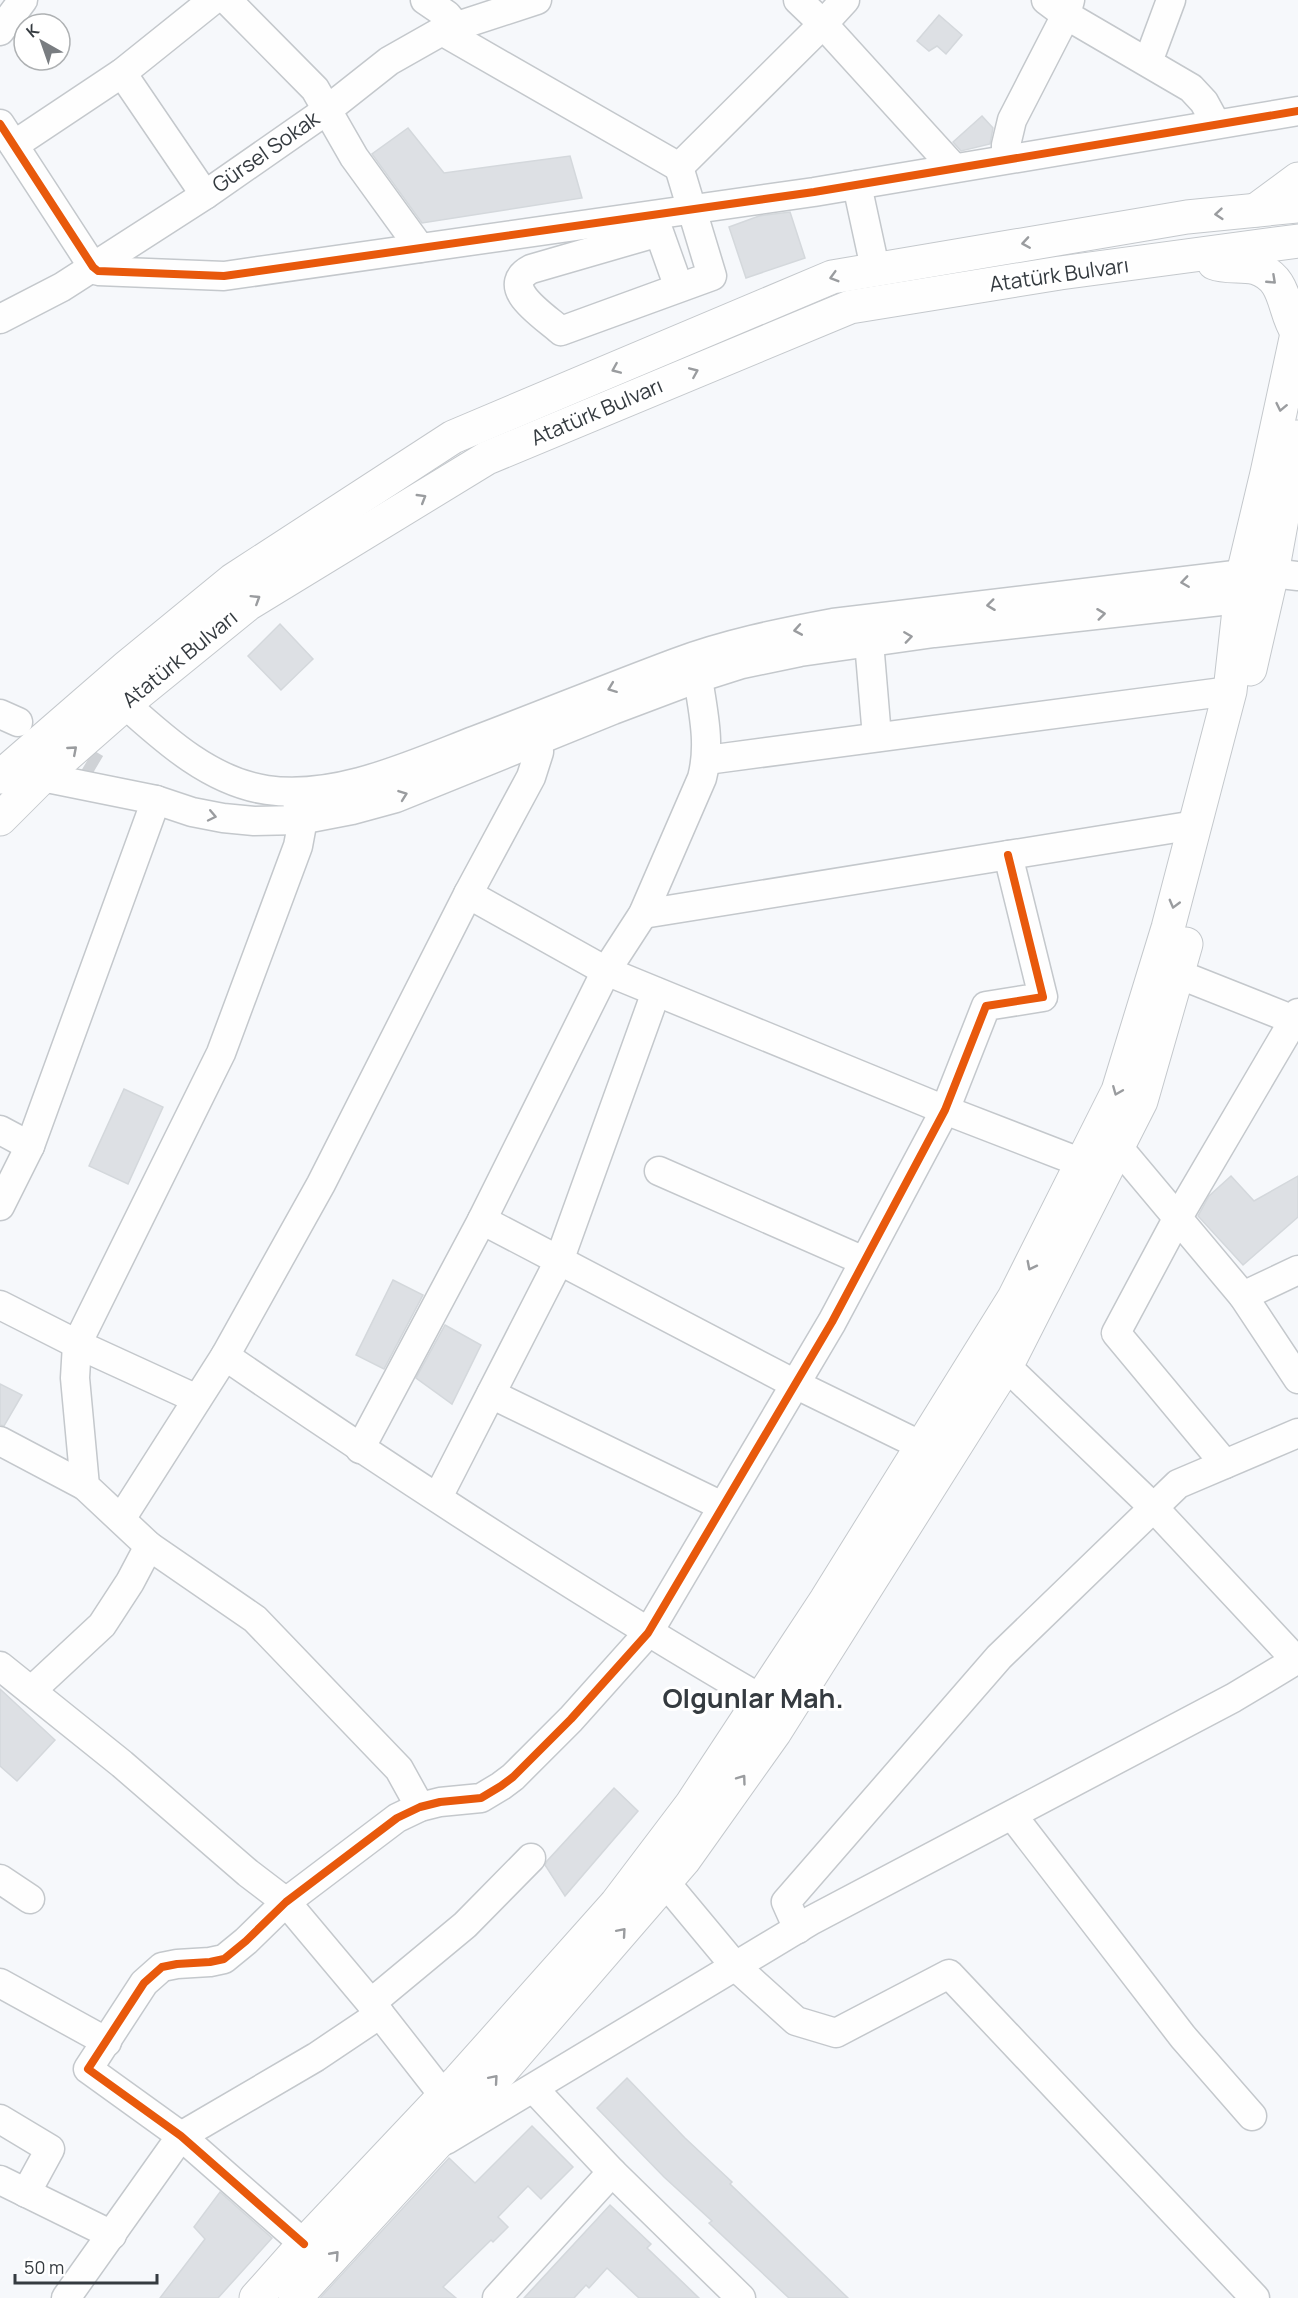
<svg xmlns="http://www.w3.org/2000/svg" width="1298" height="2298" font-family="Manrope,sans-serif">
	<style>
		.building { fill: #dde0e4; stroke: #d4d8dc; stroke-width: 1.5 }
		.lines { fill: none; stroke-linecap: round; stroke-linejoin: round }
		.minor-tunnel { stroke: #cfd2d6; stroke-width: 28; stroke-dasharray: 28 14; stroke-linecap: butt }
		.minor-casing { stroke: #c4c8cc; stroke-width: 31 }
		.major-casing { stroke: #c4c8cc; stroke-width: 35 }
		.minor { stroke: #fefefe; stroke-width: 28 }
		.major { stroke: #fefefe; stroke-width: 33 }
		.cycleway-casing { stroke: #fff; stroke-width: 11 }
		.cycleway { stroke: #e8590c; stroke-width: 8 }
		.oneway { stroke: #9a9c9f }
		.labels { text-anchor: middle; stroke-width: 6; stroke-linejoin: round; paint-order: stroke }
		.street-label { font-size: 21px; fill: #353b40; stroke: #fff }
		.district-label { font-size: 27px; font-weight: bold; fill: #353b40; stroke: #fff }
	</style>
	<rect width="100%" height="100%" fill="#f6f8fb"/>
	<g class="building">
		<polygon points="939,15 962,35 946,54 937,46 929,51 917,41"/>
		<polygon points="982,116 993,128 990,144 961,151 953,142"/>
		<polygon points="408,128 444,173 570,156 582,198 422,223 372,154"/>
		<polygon points="790,212 805,258 746,278 729,227 759,216"/>
		<polygon points="280,624 313,659 281,690 248,656"/>
		<polygon points="124,1089 163,1107 128,1184 89,1166"/>
		<polygon points="1231,1176 1254,1201 1298,1176 1298,1217 1243,1265 1198,1216 1209,1196"/>
		<polygon points="393,1280 423,1295 384,1369 356,1355"/>
		<polygon points="445,1325 481,1345 452,1404 416,1378"/>
		<polygon points="0,1384 22,1395 4,1426 0,1425"/>
		<polygon points="0,1689 55,1740 17,1781 0,1766"/>
		<polygon points="614,1788 638,1811 565,1896 545,1865 547,1861"/>
		<polygon points="627,2078 685,2138 732,2182 730,2184 848,2298 789,2298 709,2223 712,2221 664,2177 597,2108"/>
		<polygon points="532,2126 573,2167 541,2199 528,2186 498,2217 508,2227 493,2242 491,2240 443,2287 456,2298 320,2298 449,2158 475,2183"/>
		<polygon points="220,2192 272,2238 218,2298 160,2298 205,2239 194,2227"/>
		<polygon points="610,2205 651,2244 647,2248 699,2298 639,2298 607,2268 589,2288 586,2285 574,2298 524,2298"/>
	</g>
	<g class="lines">
		<polyline class="minor-tunnel" points="50,741 96,768"/>
		<g class="minor-casing">
			<g id="minor">
				<polyline points="227,0 315,89 354,157 420,248"/>
				<polyline points="425,0 447,15 456,26"/>
				<polyline points="798,0 823,24 954,168"/>
				<polyline points="1046,0 1066,15 1191,88 1204,102 1216,124"/>
				<polyline points="0,31 23,0"/>
				<polyline points="442,31 679,167 823,24 845,0"/>
				<polyline points="1148,62 1171,0"/>
				<polyline points="122,73 205,195"/>
				<polyline points="0,124 93,267 98,271 224,276 814,192 1298,111"/>
				<polyline points="14,145 122,73 213,0"/>
				<polyline points="1006,159 1006,145 1012,120 1066,15 1070,0"/>
				<path d="M679,167L712,276L561,331C546,317 496,287 531,269L659,232L679,288"/>
				<polyline points="857,185 875,268"/>
				<polyline points="0,319 62,287 205,195 327,110 389,61 442,31 537,0"/>
				<polyline points="1272,573 1298,576"/>
				<polyline points="869,642 877,737"/>
				<path d="M125,704C165,740 211,782 267,790C337,800 411,765 476,740C542,715 608,688 675,663C726,644 779,633 833,623L1243,574"/>
				<polyline points="0,714 18,722"/>
				<polyline points="707,760 1230,691"/>
				<polyline points="42,777 156,800 192,812 223,818 254,821 300,820 352,810 396,798 613,710 698,678 742,664 800,652 934,633 1239,599"/>
				<polyline points="296,792 301,830 298,846 221,1053 77,1344 75,1378 85,1486 149,1546 255,1619 399,1769 420,1807"/>
				<polyline points="468,894 606,971 945,1110 1082,1163"/>
				<polyline points="643,914 1195,825"/>
				<polyline points="1178,974 1294,1020 1298,1025"/>
				<polyline points="0,1130 30,1146"/>
				<polyline points="1118,1147 1243,1296 1298,1270"/>
				<polyline points="659,1171 864,1261"/>
				<polyline points="0,1206 30,1146 156,800"/>
				<polyline points="482,1220 795,1384 922,1446"/>
				<polyline points="1243,1296 1298,1379"/>
				<polyline points="0,1305 77,1344 197,1399"/>
				<path d="M225,1356C400,1476 578,1592 761,1699"/>
				<polyline points="1006,1366 1154,1508 1296,1660"/>
				<polyline points="491,1394 722,1506"/>
				<polyline points="0,1441 85,1486"/>
				<path d="M360,1449L482,1220L606,971L643,914L702,778C711,744 703,712 698,678"/>
				<polyline points="1225,1464 1116,1333 1177,1219 1298,1013"/>
				<polyline points="438,1497 559,1261 656,992"/>
				<polyline points="121,1519 225,1356 321,1184 468,894 531,777 539,752 538,726"/>
				<polyline points="0,1666 122,1764 248,1873 286,1902 380,2014 444,2096"/>
				<polyline points="31,1691 102,1625 130,1582 149,1546"/>
				<polyline points="1012,1815 1183,2037 1252,2116"/>
				<polyline points="0,1879 30,1899"/>
				<polyline points="665,1882 735,1966 796,2021 836,2033 949,1974 1255,2298"/>
				<polyline points="798,1929 786,1902 999,1657 1178,1484 1298,1433"/>
				<polyline points="0,1983 107,2042"/>
				<polyline points="371,2003 465,1925 531,1858"/>
				<polyline points="534,2089 612,2172 741,2298"/>
				<polyline points="0,2119 50,2149 26,2193"/>
				<polyline points="446,2140 812,1920 1233,1698 1298,1659"/>
				<polyline points="0,2180 112,2235"/>
				<polyline points="304,2244 181,2136 88,2069 144,1983 162,1967 177,1964 210,1962 224,1959 246,1941 286,1902 397,1818 420,1807 440,1802 481,1798 501,1786 513,1777 571,1719 648,1633 832,1322 945,1110 986,1006 1043,997 1008,855"/>
				<polyline points="66,2298 181,2136 316,2057 380,2014"/>
				<polyline points="497,2298 612,2172"/>
			</g>
		</g>
		<g class="major-casing">
			<g id="major">
				<polyline points="1256,210 1298,179"/>
				<path d="M1214,263C1227,268 1243,264 1256,268C1288,279 1282,309 1297,332"/>
				<polyline points="1250,669 1272,573 1297,437"/>
				<polyline points="0,777 128,666 233,580 453,437 832,277 1187,217 1298,206"/>
				<polyline points="0,819 42,777 125,704 248,604 487,458 850,307 1060,273 1298,241"/>
				<polyline points="256,2298 304,2244 459,2080 616,1904 691,1805 826,1600 1014,1298 1118,1091 1168,928 1230,691 1243,574 1267,473 1298,329"/>
				<polyline points="295,2298 480,2096 684,1860 775,1732 1009,1361 1141,1101 1186,944"/>
			</g>
		</g>
		<use href="#minor" class="minor"/>
		<use href="#major" class="major"/>
		<g class="cycleway-casing">
			<g id="cycleway">
				<polyline points="0,124 93,267 98,271 224,276 814,192 1298,111"/>
				<polyline points="304,2244 181,2136 88,2069 144,1983 162,1967 177,1964 210,1962 224,1959 246,1941 286,1902 397,1818 420,1807 440,1802 481,1798 501,1786 513,1777 571,1719 648,1633 832,1322 945,1110 986,1006 1043,997 1008,855"/>
			</g>
		</g>
		<use href="#cycleway" class="cycleway"/>
	</g>
	<defs><path id="oneway-chevron" d="M-2-3.5L2.5 0L-2 3.5" fill="none" stroke-width="1.6" stroke-linecap="round" stroke-linejoin="round" transform="scale(1.5)"/></defs>
	<g class="oneway">
		<use href="#oneway-chevron" transform="translate(1219 214) rotate(175)"/>
		<use href="#oneway-chevron" transform="translate(1026 243) rotate(171)"/>
		<use href="#oneway-chevron" transform="translate(834 277) rotate(164)"/>
		<use href="#oneway-chevron" transform="translate(1272 280) rotate(43)"/>
		<use href="#oneway-chevron" transform="translate(616 369) rotate(157)"/>
		<use href="#oneway-chevron" transform="translate(694 372) rotate(-23)"/>
		<use href="#oneway-chevron" transform="translate(1281 407) rotate(102)"/>
		<use href="#oneway-chevron" transform="translate(422 498) rotate(-31)"/>
		<use href="#oneway-chevron" transform="translate(1185 582) rotate(172)"/>
		<use href="#oneway-chevron" transform="translate(256 599) rotate(-32)"/>
		<use href="#oneway-chevron" transform="translate(991 605) rotate(173)"/>
		<use href="#oneway-chevron" transform="translate(1101 614) rotate(-7)"/>
		<use href="#oneway-chevron" transform="translate(798 630) rotate(170)"/>
		<use href="#oneway-chevron" transform="translate(908 637) rotate(-8)"/>
		<use href="#oneway-chevron" transform="translate(612 688) rotate(159)"/>
		<use href="#oneway-chevron" transform="translate(73 750) rotate(-41)"/>
		<use href="#oneway-chevron" transform="translate(403 795) rotate(-20)"/>
		<use href="#oneway-chevron" transform="translate(212 816) rotate(12)"/>
		<use href="#oneway-chevron" transform="translate(1174 904) rotate(105)"/>
		<use href="#oneway-chevron" transform="translate(1117 1091) rotate(112)"/>
		<use href="#oneway-chevron" transform="translate(1031 1266) rotate(117)"/>
		<use href="#oneway-chevron" transform="translate(742 1779) rotate(-54)"/>
		<use href="#oneway-chevron" transform="translate(622 1932) rotate(-49)"/>
		<use href="#oneway-chevron" transform="translate(494 2079) rotate(-49)"/>
		<use href="#oneway-chevron" transform="translate(335 2255) rotate(-48)"/>
	</g>
	<g class="labels">
		<g class="street-label">
			<text transform="translate(266 152) rotate(-35)" y="7">Gürsel Sokak</text>
			<text transform="translate(1059 275) rotate(-8)" y="7">Atatürk Bulvarı</text>
			<text transform="translate(597 412) rotate(-23)" y="7">Atatürk Bulvarı</text>
			<text transform="translate(180 659) rotate(-39)" y="7">Atatürk Bulvarı</text>
		</g>
		<g class="district-label">
			<text x="753" y="1708">Olgunlar Mah.</text>
		</g>
	</g>
	<g transform="translate(42 42) rotate(320)"><circle r="28" fill="#ffffff" stroke="#aeb1b3" stroke-width="1.5"/>
	<path d="M0-4.5L10 22L0 15L-10 22Z" fill="#797d81"/>
	<text y="-9" font-size="16" font-weight="bold" text-anchor="middle" fill="#353b40">K</text>
	</g>
	<path d="M15 2274v9h142v-9" fill="none" stroke="#353b40" stroke-width="3"/>
	<text x="24" y="2274" font-size="18" fill="#353b40" stroke="#ffffff" stroke-width="4.5" paint-order="stroke">50 m</text>
</svg>
